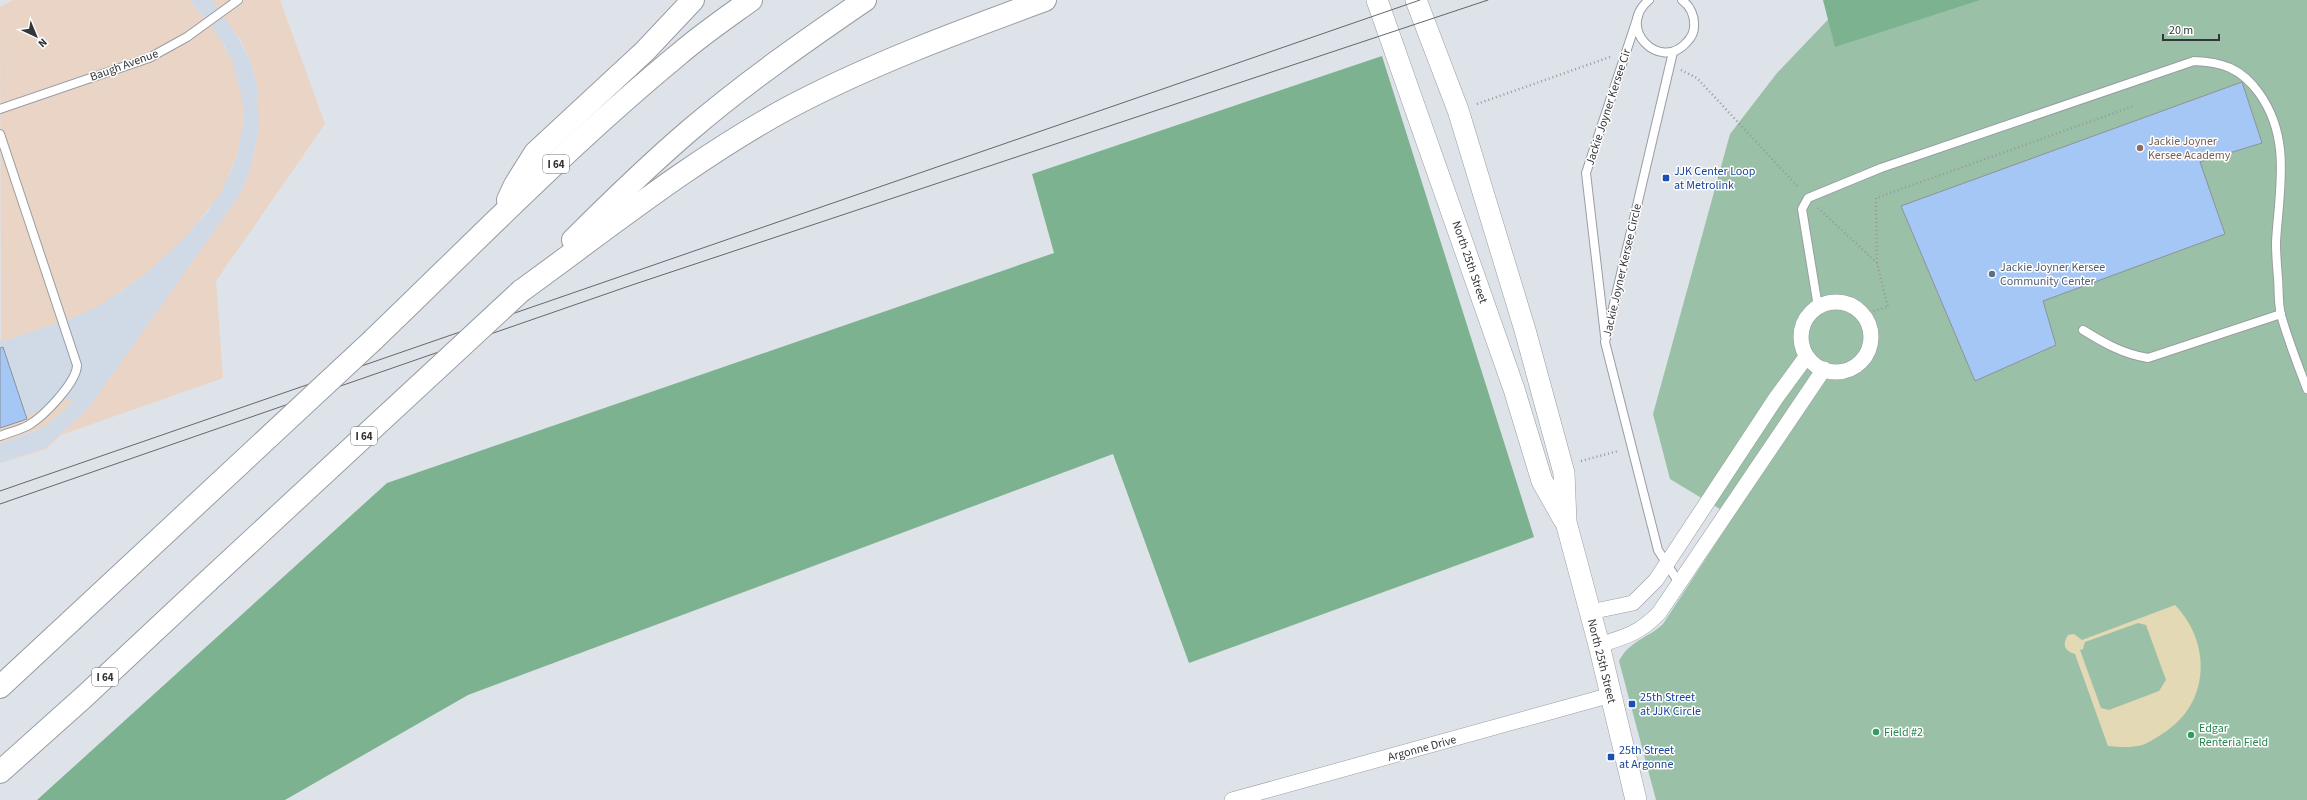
<svg xmlns="http://www.w3.org/2000/svg" width="2307" height="800" font-family="'Source Sans 3',sans-serif">
	<style>
		.built { fill: #d0d9e6 }
		.industrial { fill: #e9d4c6 }
		.green { fill: #9ac1a7 }
		.forest { fill: #7cb28f }
		.sand { fill: #e3d9b4; fill-rule: evenodd }
		.building { fill: #a4c7f6; stroke: #8e9298 }
		.lines { fill: none; stroke-linecap: round; stroke-linejoin: round }
		.service-casing { stroke: #989da3; stroke-width: 10 }
		.minor-casing { stroke: #989da3; stroke-width: 16 }
		.secondary-casing { stroke: #989da3; stroke-width: 22 }
		.motorway-casing { stroke: #989da3; stroke-width: 24 }
		.path { stroke: #96999e; stroke-width: 2.5; stroke-dasharray: 1 3; stroke-linecap: butt }
		.service { stroke: #fff; stroke-width: 8 }
		.minor { stroke: #fff; stroke-width: 15 }
		.secondary { stroke: #fff; stroke-width: 21 }
		.motorway { stroke: #fff; stroke-width: 22 }
		.tram { stroke: #65676b; stroke-width: 1 }
		.motorway-bridge-casing { stroke: #989da3; stroke-width: 24; stroke-linecap: butt }
		.motorway-bridge { stroke: #fff; stroke-width: 22 }
		.education-dot { fill: #8d6e63; stroke: #fff; stroke-width: 1.5 }
		.transit-dot { fill: #1a4fb4; stroke: #fff; stroke-width: 1.5 }
		.service-dot { fill: #5c6f8a; stroke: #fff; stroke-width: 1.5 }
		.leisure-dot { fill: #2e9e5b; stroke: #fff; stroke-width: 1.5 }
		.labels { text-anchor: middle; stroke-width: 3; stroke-linejoin: round; paint-order: stroke }
		.shield { fill: #fff; stroke: #717274; stroke-width: 1 }
		.shield-label { font-size: 11px; font-weight: bold; fill: #343538 }
		.street-label { font-size: 12px; fill: #343538; stroke: #fff }
		.education-label { font-size: 12px; fill: #785e54; stroke: #fff; text-anchor: start }
		.transit-label { font-size: 12px; fill: #164399; stroke: #fff; text-anchor: start }
		.service-label { font-size: 12px; fill: #4e5e75; stroke: #fff; text-anchor: start }
		.leisure-label { font-size: 12px; fill: #27864d; stroke: #fff; text-anchor: start }
	</style>
	<rect width="100%" height="100%" fill="#dee3e9"/>
	<polygon class="built" points="189,0 212,0 230,23 250,60 257,84 259,104 259,129 250,170 241,193 228,212 88,409 45,448 0,463 0,444 44,427 73,402 69,399 27,419 0,428 0,340 1,342 77,316 122,291 145,274 189,233 208,211 230,174 237,156 244,118 238,80 225,47 201,13"/>
	<g class="industrial">
		<polygon points="13,0 189,0 215,31 233,63 242,98 244,118 237,156 221,193 189,233 164,257 145,274 101,305 77,316 1,342 0,7"/>
		<polygon points="212,0 280,0 325,124 216,281 223,378 61,435 46,449 0,464 45,448 88,409 241,193 250,170 259,129 257,84 250,60 241,41"/>
		<polygon points="69,399 73,402 44,427 0,444 0,428 27,419 26,416"/>
	</g>
	<path class="green" d="M1857,0H2307V800H1656L1619,661C1629,641 1648,638 1663,624L1733,517L1670,479L1653,414L1730,134L1777,73L1841,6Z"/>
	<g class="forest">
		<polygon points="1823,0 1980,0 1835,47"/>
		<polygon points="1382,56 1534,537 1189,663 1113,454 468,695 285,800 37,800 387,483 1054,253 1032,174"/>
	</g>
	<path class="sand" d="M2175,605C2210,641 2211,699 2168,730C2160,735 2151,742 2142,745C2130,748 2120,747 2108,746L2075,654C2064,651 2062,644 2068,635L2074,634L2082,640ZM2138,623L2146,625L2166,680L2159,691L2109,710L2101,708L2080,650L2083,649L2085,642Z"/>
	<g class="building">
		<polygon points="2242,82 2262,143 2200,162 2225,234 2043,301 2056,345 1975,381 1901,206"/>
		<polygon points="3,347 27,419 0,428 0,348"/>
	</g>
	<g class="lines">
		<g class="service-casing">
			<g id="service">
				<path d="M1649,0C1615,28 1660,72 1686,43C1690,39 1694,33 1694,27C1695,16 1690,6 1682,0"/>
				<polyline points="1673,52 1605,342 1658,550 1679,583"/>
				<polyline points="0,109 149,58 187,37 238,0"/>
				<path d="M0,134L77,365C77,382 44,416 29,425C20,430 10,432 0,436"/>
				<path d="M1818,307L1802,209L1808,198L1881,168L2194,61C2222,62 2241,68 2259,93C2292,139 2279,190 2276,242C2276,254 2277,267 2278,278C2279,290 2278,303 2281,315C2288,340 2298,365 2307,389"/>
				<path d="M2083,330C2104,343 2123,354 2148,358L2281,314"/>
				<polyline points="1605,336 1586,173 1638,16"/>
			</g>
		</g>
		<g class="minor-casing">
			<g id="minor">
				<circle cx="1836" cy="337" r="35"/>
				<polyline points="1590,612 1633,603 1656,580 1776,398 1806,357"/>
				<path d="M1599,645C1625,637 1640,633 1659,613L1824,369"/>
				<polyline points="1232,800 1611,695"/>
			</g>
		</g>
		<g class="secondary-casing">
			<g id="secondary">
				<polyline points="1377,0 1514,389 1542,481 1564,520"/>
				<polyline points="1416,0 1458,110 1525,330 1564,473 1566,522 1599,645 1636,800"/>
			</g>
		</g>
		<g class="motorway-casing">
			<g id="motorway">
				<polyline points="508,200 515,185 535,153 645,51 693,0"/>
				<path d="M573,240C611,202 649,165 690,130C745,83 805,41 865,0"/>
				<path d="M521,291C608,228 694,159 788,108C871,64 958,32 1045,0"/>
				<path d="M373,340C473,244 571,143 678,55C701,35 726,18 751,0"/>
				<polyline points="0,687 71,621"/>
				<polyline points="0,772 85,696 208,581"/>
			</g>
		</g>
		<g class="path">
			<polyline points="1681,70 1697,78 1798,187"/>
			<polyline points="1477,104 1610,57"/>
			<polyline points="1818,208 1877,263 1888,307 1863,314"/>
			<polyline points="1877,263 1876,198 2134,106"/>
			<polyline points="1581,461 1618,451"/>
		</g>
		<use href="#service" class="service"/>
		<use href="#minor" class="minor"/>
		<use href="#secondary" class="secondary"/>
		<use href="#motorway" class="motorway"/>
		<g class="tram">
			<polyline points="0,491 1420,0"/>
			<polyline points="0,504 632,285 1488,0"/>
		</g>
		<g class="motorway-bridge-casing">
			<g id="motorway-bridge">
				<polyline points="208,581 521,291"/>
				<polyline points="71,621 373,340"/>
			</g>
		</g>
		<use href="#motorway-bridge" class="motorway-bridge"/>
	</g>
	<circle class="education-dot" cx="2140" cy="148" r="4"/>
	<g class="transit-dot">
		<rect x="1662" y="174" width="8" height="8" rx="2"/>
		<rect x="1628" y="700" width="8" height="8" rx="2"/>
		<rect x="1607" y="753" width="8" height="8" rx="2"/>
	</g>
	<circle class="service-dot" cx="1992" cy="274" r="4"/>
	<g class="leisure-dot">
		<circle cx="1876" cy="732" r="4"/>
		<circle cx="2191" cy="735" r="4"/>
	</g>
	<g class="labels">
		<g class="shield">
			<rect x="543" y="155" width="26" height="18" rx="3"/>
			<rect x="351" y="427" width="26" height="18" rx="3"/>
			<rect x="92" y="668" width="26" height="18" rx="3"/>
		</g>
		<g class="shield-label">
			<text x="556" y="168">I 64</text>
			<text x="364" y="440">I 64</text>
			<text x="105" y="681">I 64</text>
		</g>
		<g class="street-label">
			<text transform="translate(124 65) rotate(-20)" y="4">Baugh Avenue</text>
			<text transform="translate(1608 107) rotate(-72)" y="4">Jackie Joyner Kersee Cir</text>
			<text transform="translate(1470 262) rotate(71)" y="4">North 25th Street</text>
			<text transform="translate(1622 270) rotate(-77)" y="4">Jackie Joyner Kersee Circle</text>
			<text transform="translate(1602 661) rotate(76)" y="4">North 25th Street</text>
			<text transform="translate(1422 748) rotate(-15)" y="4">Argonne Drive</text>
		</g>
		<g class="education-label">
			<text x="2148" y="145">Jackie Joyner<tspan x="2148" dy="14">Kersee Academy</tspan></text>
		</g>
		<g class="transit-label">
			<text x="1674" y="175">JJK Center Loop<tspan x="1674" dy="14">at Metrolink</tspan></text>
			<text x="1640" y="701">25th Street<tspan x="1640" dy="14">at JJK Circle</tspan></text>
			<text x="1619" y="754">25th Street<tspan x="1619" dy="14">at Argonne</tspan></text>
		</g>
		<g class="service-label">
			<text x="2000" y="271">Jackie Joyner Kersee<tspan x="2000" dy="14">Community Center</tspan></text>
		</g>
		<g class="leisure-label">
			<text x="2199" y="732">Edgar<tspan x="2199" dy="14">Renteria Field</tspan></text>
			<text x="1884" y="736">Field #2</text>
		</g>
	</g>
	<g transform="translate(36 36) rotate(136)" stroke="#ffffff" stroke-width="3" paint-order="stroke">
	<path d="M0-3L7 15L0 10L-7 15Z" fill="#343538"/>
	<text y="-6" font-size="11" font-weight="bold" text-anchor="middle" fill="#343538">N</text>
	</g>
	<path d="M2163 34v6h56v-6" fill="none" stroke="#343538" stroke-width="2"/>
	<text x="2169" y="34" font-size="12" fill="#343538" stroke="#ffffff" stroke-width="3" paint-order="stroke">20 m</text>
</svg>
